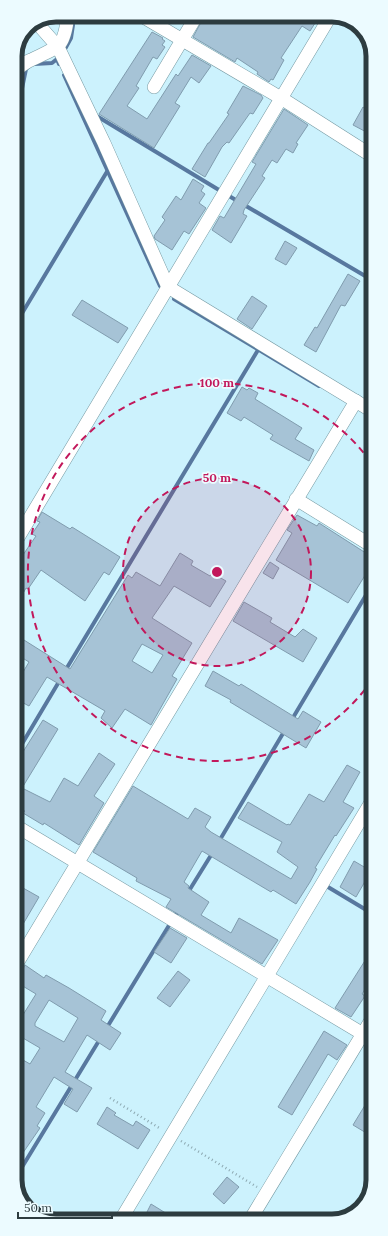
<svg xmlns="http://www.w3.org/2000/svg" width="388" height="1236" font-family="Lora,serif">
	<style>
		.lines { fill: none; stroke-linecap: round; stroke-linejoin: round }
		.stream { stroke: #58789f; stroke-width: 4 }
		.building { fill: #a6c3d6; stroke: #809cae; fill-rule: evenodd }
		.minor-casing { stroke: #769aa3; stroke-width: 14 }
		.path { stroke: #8da9b2; stroke-width: 2.5; stroke-dasharray: 1 3; stroke-linecap: butt }
		.minor { stroke: #fff; stroke-width: 13 }
		.ring { fill: none; stroke: #c2185b; stroke-width: 2; stroke-dasharray: 7 5 }
		.rim { fill: none; stroke: #2d3c40; stroke-width: 5 }
		.centre { fill: #c2185b; stroke: #ecfbff; stroke-width: 2 }
		.ring-label { font-size: 12px; text-anchor: middle; font-weight: bold; fill: #c2185b; stroke: #ecfbff; stroke-width: 3.5; stroke-linejoin: round; paint-order: stroke }
	</style>
	<rect width="100%" height="100%" fill="#ccf2fd"/>
	<g class="lines">
		<g class="stream">
			<polyline points="65,49 71,38 73,25"/>
			<polyline points="34,64 52,63 57,59 59,64"/>
			<polyline points="64,75 160,286"/>
			<polyline points="15,107 20,98 26,69 28,67"/>
			<polyline points="95,115 219,190"/>
			<polyline points="229,196 372,280"/>
			<polyline points="174,299 319,386"/>
			<polyline points="15,325 108,170"/>
			<polyline points="65,671 258,350"/>
			<polyline points="291,721 372,585"/>
			<polyline points="16,754 60,680"/>
			<polyline points="218,843 285,730"/>
			<polyline points="328,887 373,914"/>
			<polyline points="187,894 213,852"/>
			<polyline points="106,1029 179,909"/>
			<polyline points="16,1177 100,1039"/>
		</g>
	</g>
	<g class="building">
		<polygon points="164,15 188,15 183,22 174,17 171,24 162,18"/>
		<polygon points="205,15 217,22 221,15 234,22 239,15 309,15 317,20 310,31 302,26 281,58 284,60 273,80 271,79 269,82 257,74 258,72 237,58 235,62 193,37"/>
		<polygon points="152,32 163,38 162,39 165,41 162,45 165,47 157,59 153,57 136,86 139,88 127,106 147,119 176,74 178,76 192,55 211,66 199,83 191,77 175,103 180,106 154,148 99,114"/>
		<polygon points="243,86 261,95 263,98 253,114 250,113 229,143 227,142 222,147 205,177 192,169 208,143 209,143 229,114 227,113"/>
		<polygon points="363,107 372,112 372,135 353,125"/>
		<polygon points="284,109 308,125 296,143 298,144 293,153 286,149 277,163 272,160 262,176 265,178 244,210 243,214 247,216 231,243 212,230 220,216 224,218 256,164 252,162"/>
		<polygon points="193,179 204,186 201,191 205,194 199,203 206,208 189,234 184,231 172,250 155,239 154,236 165,220 162,217 176,196 181,200"/>
		<polygon points="285,241 297,248 286,265 275,259"/>
		<polygon points="348,274 360,281 345,306 341,305 316,352 304,345 315,327 317,328"/>
		<polygon points="252,296 267,306 252,329 237,319"/>
		<polygon points="82,300 128,328 118,343 72,315"/>
		<polygon points="242,387 247,390 249,388 258,393 255,399 302,428 295,439 314,450 309,461 270,439 273,435 244,417 241,421 227,413"/>
		<polygon points="42,512 70,529 72,527 120,557 109,575 104,572 85,601 41,570 28,589 26,588 16,606 16,565 36,536 32,534 40,522 37,521"/>
		<polygon points="297,515 317,526 319,523 372,557 372,564 348,603 276,560 292,533 287,530"/>
		<path d="M180,553L193,561L191,565L210,576L212,573L226,581L210,607L174,586L152,618L192,643L172,676L177,679L151,725L125,709L112,728L101,718L105,711L47,677L29,706L16,699L20,689L16,684L29,662L16,654V635L70,669L128,575L132,578L136,572L160,586ZM142,644L163,655L152,673L132,661Z"/>
		<polygon points="270,562 279,568 273,579 263,573"/>
		<polygon points="244,602 272,618 270,622 295,637 303,629 317,638 303,662 233,621"/>
		<polygon points="213,671 239,686 241,684 298,719 303,711 321,722 306,748 230,702 231,700 205,686"/>
		<polygon points="43,720 58,729 22,788 50,802 64,778 78,786 99,753 115,764 94,796 104,803 79,845 44,823 43,825 23,813 25,811 16,806 16,763"/>
		<polygon points="347,765 360,772 343,802 354,808 336,836 335,835 315,868 317,869 310,882 296,904 273,890 271,892 202,851 184,882 189,886 188,888 209,902 201,915 231,933 239,918 278,940 262,964 166,907 171,899 136,881 137,878 93,852 133,786 188,819 195,808 211,817 205,827 211,832 291,879 298,867 277,852 282,842 238,818 248,802 287,825 288,824 290,825 309,794 324,802"/>
		<polygon points="354,861 371,871 356,897 340,887"/>
		<polygon points="16,884 39,897 16,936"/>
		<polygon points="170,928 187,938 171,963 154,952"/>
		<polygon points="373,948 373,977 362,994 365,996 351,1017 335,1008"/>
		<path d="M25,965L44,978L46,975L69,988L106,1011L101,1020L121,1033L110,1050L87,1035L65,1072L92,1088L77,1112L64,1104L73,1089L54,1077L36,1107L45,1113L37,1126L40,1128L16,1163V1056L30,1064L40,1048L16,1034V1026L36,994L16,982ZM49,1000L78,1018L64,1042L35,1026V1023Z"/>
		<polygon points="178,971 190,980 170,1007 157,998"/>
		<polygon points="324,1031 347,1045 337,1060 328,1054 292,1115 278,1107"/>
		<polygon points="373,1092 373,1137 353,1125"/>
		<polygon points="107,1107 116,1113 114,1115 133,1126 136,1121 150,1130 138,1149 97,1124"/>
		<polygon points="227,1177 239,1187 224,1204 213,1194"/>
		<polygon points="151,1204 177,1220 143,1220"/>
	</g>
	<g class="lines">
		<g class="minor-casing">
			<g id="minor">
				<polyline points="140,15 281,98 369,154"/>
				<polyline points="37,23 58,47 104,143 168,287 372,411"/>
				<path d="M15,70C21,67 25,62 31,60C60,46 64,48 68,15"/>
				<polyline points="154,87 197,15"/>
				<polyline points="296,499 372,546"/>
				<polyline points="16,541 331,15"/>
				<polyline points="16,826 373,1040"/>
				<polyline points="16,965 356,401"/>
				<polyline points="250,1220 373,1017"/>
				<polyline points="120,1221 373,799"/>
			</g>
		</g>
		<g class="path">
			<polyline points="110,1098 161,1129"/>
			<polyline points="181,1141 257,1187"/>
		</g>
		<use href="#minor" class="minor"/>
	</g>
	<circle cx="217" cy="572" r="94" fill="#c2185b" fill-opacity=".12"/>
	<g class="ring">
		<circle cx="217" cy="572" r="94"/>
		<path d="M372 680A189 189 0 1 1 372 464"/>
	</g>
	<path d="M0 0H388V1236H0ZM56 22H332A34 34 0 0 1 366 56V1180A34 34 0 0 1 332 1214H56A34 34 0 0 1 22 1180V56A34 34 0 0 1 56 22Z" fill="#ecfbff" fill-rule="evenodd"/>
	<path class="rim" d="M56 22H332A34 34 0 0 1 366 56V1180A34 34 0 0 1 332 1214H56A34 34 0 0 1 22 1180V56A34 34 0 0 1 56 22Z"/>
	<circle cx="217" cy="572" r="6" class="centre"/>
	<g class="ring-label">
		<text x="217" y="387">100 m</text>
		<text x="217" y="482">50 m</text>
	</g>
	<path d="M18 1212v6h94v-6" fill="none" stroke="#2d3c40" stroke-width="2"/>
	<text x="24" y="1212" font-size="12" fill="#2d3c40" stroke="#ecfbff" stroke-width="3" paint-order="stroke">50 m</text>
</svg>
